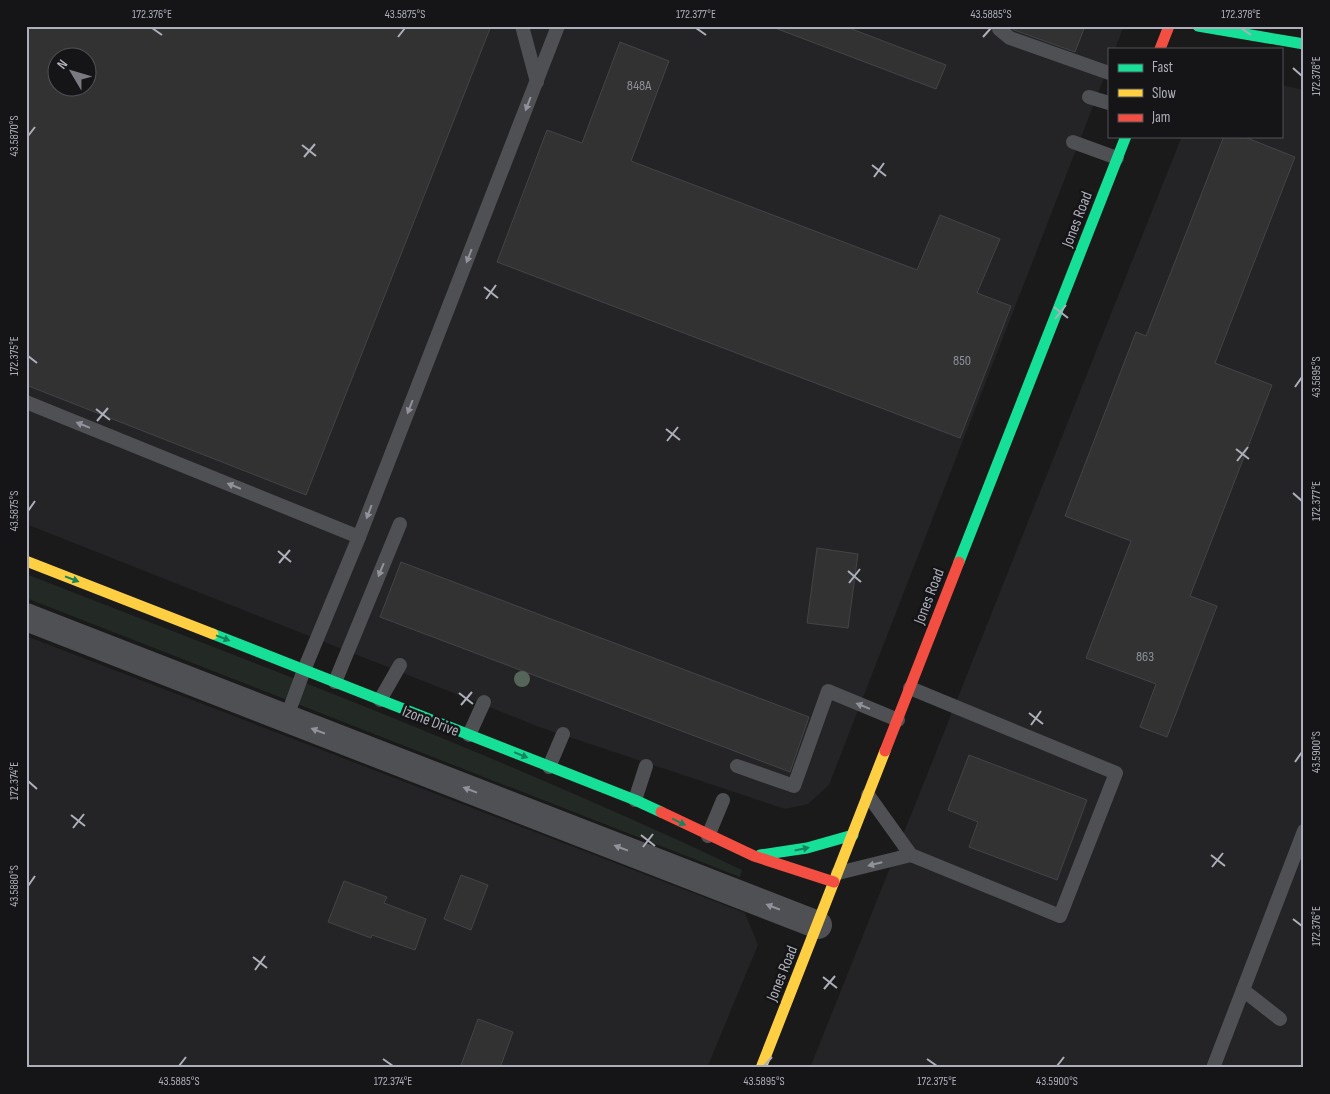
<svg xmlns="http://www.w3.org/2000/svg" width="1330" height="1094" font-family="'Sofia Sans Condensed',sans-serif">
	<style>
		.built { fill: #242426; fill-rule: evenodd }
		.green { fill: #232924 }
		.building { fill: #323233; stroke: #434446; fill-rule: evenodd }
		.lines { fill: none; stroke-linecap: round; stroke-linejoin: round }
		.lane { stroke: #4f5053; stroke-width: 14 }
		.street { stroke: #4f5053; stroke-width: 28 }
		.fast { stroke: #16e098; stroke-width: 11 }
		.slow { stroke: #ffcf43; stroke-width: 11 }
		.jam { stroke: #f24e42; stroke-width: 11 }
		.tree { fill: #556559 }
		.oneway { fill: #91929b }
		.oneway2 { fill: #16845e }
		.ticks { fill: none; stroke: #adafba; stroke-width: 2 }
		.labels { text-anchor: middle; stroke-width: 5; stroke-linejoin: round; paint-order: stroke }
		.number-label { font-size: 14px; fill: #8e9098 }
		.street-label { font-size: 16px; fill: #adafba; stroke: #151416 }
		.neatline { fill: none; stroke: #adafba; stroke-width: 2 }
		.ticks-label { font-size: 12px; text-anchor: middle; fill: #adafba }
	</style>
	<rect width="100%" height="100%" fill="#1a1a1a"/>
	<g class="built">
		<path d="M26,26H1124L1115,49H1109V65L829,785L808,804L785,809L542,728L26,524ZM58,58H88V88H58Z"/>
		<polygon points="1281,85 1304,90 1304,1068 810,1068 1182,136 1281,136"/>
		<polygon points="26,636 745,913 758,945 707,1068 26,1068"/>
	</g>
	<path class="green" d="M26,574C267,668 509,759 742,870L740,877L26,598Z"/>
	<g class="building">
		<path d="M26,26H491L306,495L26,385ZM58,58H88V88H58Z"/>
		<polygon points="775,26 844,26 946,65 936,89 775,28"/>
		<polygon points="1009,26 1085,26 1075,52 1014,30"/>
		<polygon points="620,42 669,61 631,161 917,270 940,215 1000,239 977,293 1011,306 960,438 497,262 547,130 582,143"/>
		<polygon points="1224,136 1242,136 1295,157 1215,363 1272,385 1190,596 1217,606 1167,737 1140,727 1156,684 1086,658 1131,541 1065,516 1136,332 1146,336"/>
		<polygon points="817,548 858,554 848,628 807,623"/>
		<polygon points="401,562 809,717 790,772 380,617"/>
		<polygon points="969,755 1087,800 1057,880 969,847 978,822 948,810"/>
		<polygon points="461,875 488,885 471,930 444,919"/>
		<polygon points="344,881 387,897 384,903 426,919 415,950 372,935 371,938 328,922"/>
		<polygon points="478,1019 513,1032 500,1068 460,1068"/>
	</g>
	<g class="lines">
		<g class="lane">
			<polyline points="522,26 537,82"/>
			<polyline points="999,26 999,29 1010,38 1109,73"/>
			<polyline points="1089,97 1109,103"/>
			<polyline points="1073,142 1117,158"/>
			<polyline points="26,402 359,537 558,26"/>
			<polyline points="335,682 400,524"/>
			<polyline points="380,700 400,665"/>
			<polyline points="286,719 304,670 359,537"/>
			<polyline points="469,735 484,702"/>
			<polyline points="737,766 794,786 828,691 898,720"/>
			<polyline points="549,767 563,734"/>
			<polyline points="868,795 911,855 1060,916 1116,773 910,688"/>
			<polyline points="635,800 646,766"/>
			<polyline points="708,836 723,800"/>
			<polyline points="838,873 911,855"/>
			<polyline points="1243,990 1280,1019"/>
			<polyline points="1213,1068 1304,831"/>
		</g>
		<polyline class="street" points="26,617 818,925"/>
		<g class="fast">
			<polyline points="1198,26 1304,44"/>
			<polyline points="959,562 1126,136"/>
			<polyline points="213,634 635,800 661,812"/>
			<polyline points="760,855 807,848 853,835"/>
		</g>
		<g class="slow">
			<polyline points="26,561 213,634"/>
			<polyline points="761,1068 885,751"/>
		</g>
		<g class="jam">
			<polyline points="1160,49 1169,26"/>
			<polyline points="885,751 959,562"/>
			<polyline points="661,812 754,856 834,882"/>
		</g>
	</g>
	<circle class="tree" cx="522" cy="679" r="8"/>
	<defs><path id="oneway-solid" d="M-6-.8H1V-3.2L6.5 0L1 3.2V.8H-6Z" transform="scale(1.25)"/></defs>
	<g class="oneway">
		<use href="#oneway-solid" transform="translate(528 104) rotate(111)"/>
		<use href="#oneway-solid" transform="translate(469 256) rotate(111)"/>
		<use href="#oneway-solid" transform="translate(410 407) rotate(111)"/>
		<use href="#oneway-solid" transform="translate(83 425) rotate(-158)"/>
		<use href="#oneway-solid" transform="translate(234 486) rotate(-158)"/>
		<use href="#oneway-solid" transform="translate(369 512) rotate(111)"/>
		<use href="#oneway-solid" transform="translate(381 570) rotate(112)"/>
		<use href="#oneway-solid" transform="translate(863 706) rotate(-158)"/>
		<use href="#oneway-solid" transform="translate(318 731) rotate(-159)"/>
		<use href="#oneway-solid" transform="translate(470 790) rotate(-159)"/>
		<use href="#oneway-solid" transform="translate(621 848) rotate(-159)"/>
		<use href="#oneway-solid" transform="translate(875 864) rotate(166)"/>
		<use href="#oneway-solid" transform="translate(773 907) rotate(-159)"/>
	</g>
	<g class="oneway2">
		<use href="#oneway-solid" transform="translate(72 579) rotate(21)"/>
		<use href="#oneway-solid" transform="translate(223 638) rotate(21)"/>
		<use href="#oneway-solid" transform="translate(521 755) rotate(22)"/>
		<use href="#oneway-solid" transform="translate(679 822) rotate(26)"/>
		<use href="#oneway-solid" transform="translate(802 849) rotate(-12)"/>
	</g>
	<path class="ticks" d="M152,28L162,35M696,28L706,35M1241,28L1251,35M398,37L405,28M983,37L991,28M1293,68L1302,76M28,136L35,127M302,145L316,156M304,157L315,144M872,165L886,176M874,177L884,163M484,287L498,298M486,299L496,285M1054,307L1068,318M1055,319L1066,305M28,356L37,363M1295,387L1302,377M96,409L110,420M97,421L108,408M666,429L680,440M667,441L678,427M1236,449L1249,459M1237,461L1248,447M1293,493L1302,501M28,511L35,501M278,551L291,562M279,563L290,550M848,571L861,582M849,583L860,569M459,693L473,704M461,705L472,692M1029,713L1043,724M1031,725L1041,711M1295,762L1302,752M28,781L37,789M71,815L85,826M73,828L84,814M641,835L655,846M643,847L653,834M1211,855L1225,866M1212,867L1223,853M28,886L35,876M1293,919L1302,926M253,957L267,968M255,970L265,956M823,977L837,988M824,989L835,976M383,1059L393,1066M927,1059L937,1066M179,1066L186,1057M764,1066L772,1057M1057,1066L1064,1057"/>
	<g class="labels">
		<g class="number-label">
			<text x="639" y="90">848A</text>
			<text x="962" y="365">850</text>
			<text x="1145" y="661">863</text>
		</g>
		<g class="street-label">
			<text transform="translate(1076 219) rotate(-69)" y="6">Jones Road</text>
			<text transform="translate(928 596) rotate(-69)" y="6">Jones Road</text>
			<text transform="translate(431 720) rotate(21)" y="6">Izone Drive</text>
			<text transform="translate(781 973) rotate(-68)" y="6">Jones Road</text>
		</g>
	</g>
	<rect width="1330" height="1094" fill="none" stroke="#151416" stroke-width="55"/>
	<rect x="1108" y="48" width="175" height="90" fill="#151416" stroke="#525258"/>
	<rect x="1118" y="64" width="25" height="8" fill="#16e098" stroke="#525258"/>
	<text x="1152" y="72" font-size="15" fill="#adafba">Fast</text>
	<rect x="1118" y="89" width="25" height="8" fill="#ffcf43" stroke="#525258"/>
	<text x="1152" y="98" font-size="15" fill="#adafba">Slow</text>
	<rect x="1118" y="114" width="25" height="8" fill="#f24e42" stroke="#525258"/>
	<text x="1152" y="122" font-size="15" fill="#adafba">Jam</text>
	<g transform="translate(72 72) rotate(308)"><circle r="24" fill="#151416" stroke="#525258"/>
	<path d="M0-4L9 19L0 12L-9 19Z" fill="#7a7b82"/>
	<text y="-8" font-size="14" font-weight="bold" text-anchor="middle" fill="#adafba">N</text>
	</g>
	<rect x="28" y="28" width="1274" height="1038" class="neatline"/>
	<g class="ticks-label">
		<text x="152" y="18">172.376°E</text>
		<text x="405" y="18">43.5875°S</text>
		<text x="696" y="18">172.377°E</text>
		<text x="991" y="18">43.5885°S</text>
		<text x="1241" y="18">172.378°E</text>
		<text transform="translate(1316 76) rotate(-90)" y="4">172.378°E</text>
		<text transform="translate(14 136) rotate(-90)" y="4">43.5870°S</text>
		<text transform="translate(14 356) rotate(-90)" y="4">172.375°E</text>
		<text transform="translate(1316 377) rotate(-90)" y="4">43.5895°S</text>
		<text transform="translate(1316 501) rotate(-90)" y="4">172.377°E</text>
		<text transform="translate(14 511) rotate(-90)" y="4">43.5875°S</text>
		<text transform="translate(1316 752) rotate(-90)" y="4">43.5900°S</text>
		<text transform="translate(14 781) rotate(-90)" y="4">172.374°E</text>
		<text transform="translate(14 886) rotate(-90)" y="4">43.5880°S</text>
		<text transform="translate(1316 926) rotate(-90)" y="4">172.376°E</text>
		<text x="179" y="1085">43.5885°S</text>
		<text x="393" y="1085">172.374°E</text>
		<text x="764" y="1085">43.5895°S</text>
		<text x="937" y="1085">172.375°E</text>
		<text x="1057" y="1085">43.5900°S</text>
	</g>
</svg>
